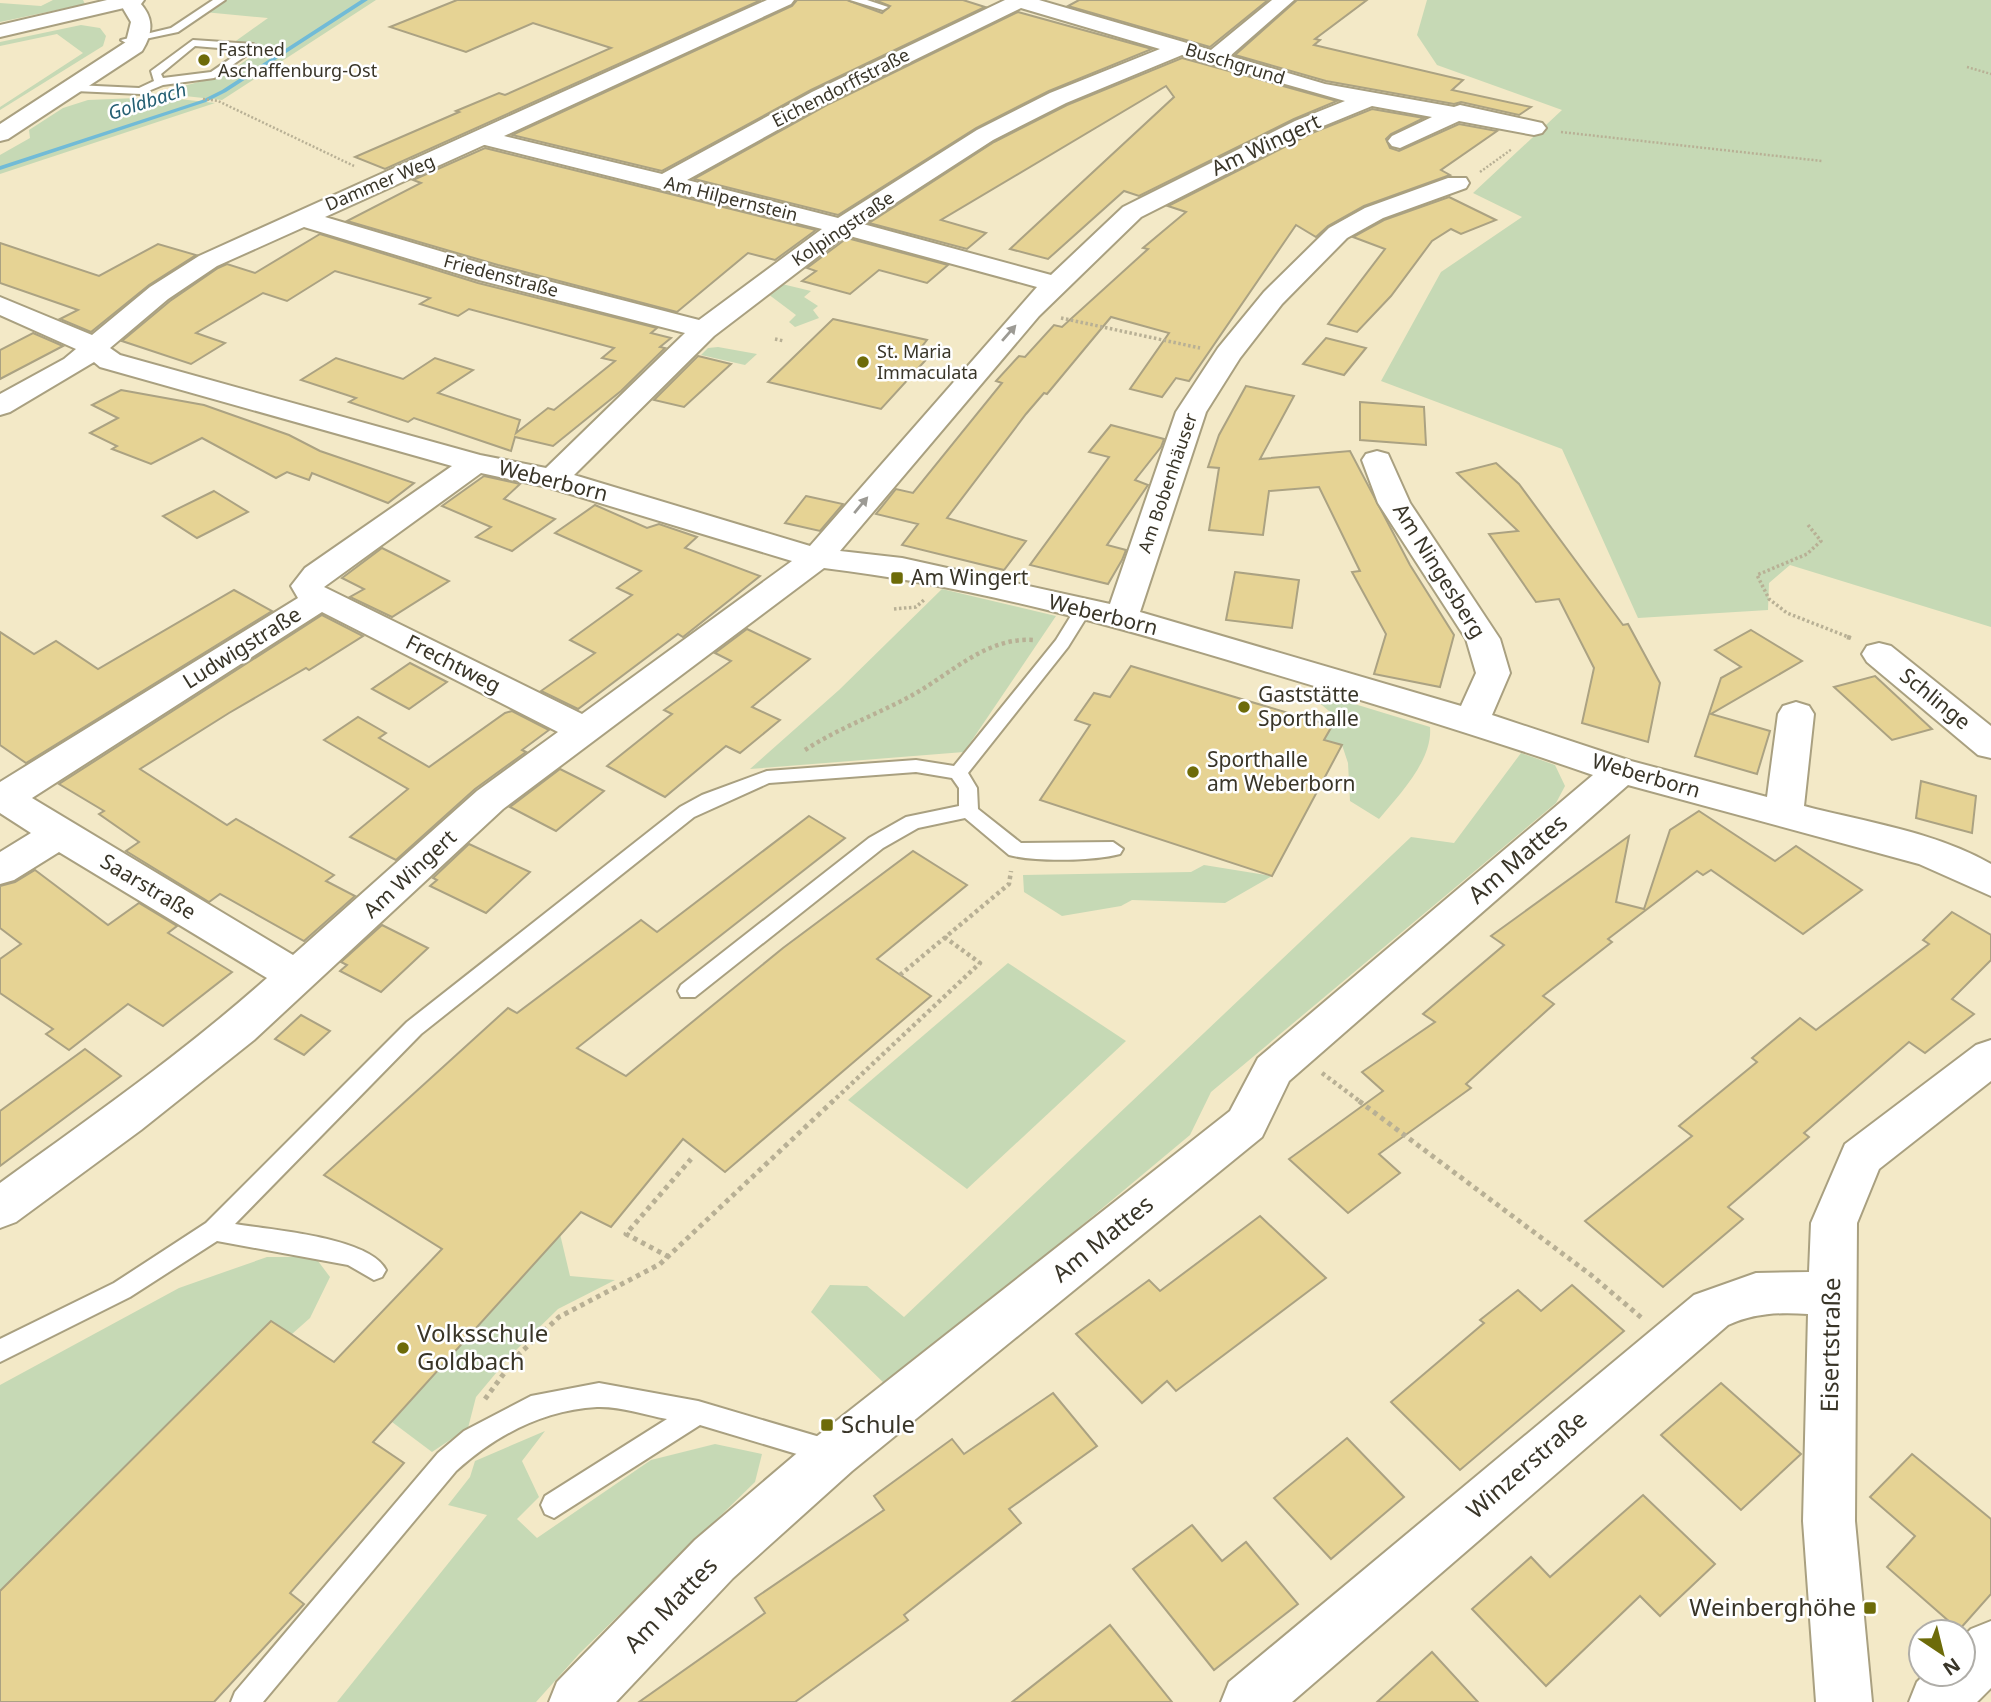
<svg xmlns="http://www.w3.org/2000/svg" width="1991" height="1702" font-family="'Noto Sans',sans-serif">
	<style>
		.green { fill: #c6d9b5 }
		.lines { fill: none; stroke-linecap: round; stroke-linejoin: round }
		.stream { fill: #71bbd7; fill-rule: evenodd }
		.building { fill: #e6d394; stroke: #aba282; stroke-width: 2 }
		.service-casing { stroke: #a9a080; stroke-width: 4 }
		.minor-casing { stroke: #a9a080; stroke-width: 4 }
		.primary-casing { stroke: #a9a080; stroke-width: 4 }
		.path-far3 { stroke: #b8b095; stroke-width: 2.5; stroke-dasharray: 2 2; stroke-linecap: butt }
		.path-far2 { stroke: #b8b095; stroke-width: 3.5; stroke-dasharray: 2.5 2.5; stroke-linecap: butt }
		.path-far1 { stroke: #b8b095; stroke-width: 4.5; stroke-dasharray: 3.5 3.5; stroke-linecap: butt }
		.path { stroke: #b8b095; stroke-width: 5; stroke-dasharray: 4.5 4.5; stroke-linecap: butt }
		.service { fill: #fff; fill-rule: evenodd }
		.minor { fill: #fff; fill-rule: evenodd }
		.primary { fill: #fff; fill-rule: evenodd }
		.oneway { fill: #9c9a94 }
		.poi-dot { fill: #6d6b09; stroke: #fff; stroke-width: 2.5 }
		.labels { text-anchor: middle; stroke-width: 5; stroke-linejoin: round; paint-order: stroke }
		.far-poi-label { font-size: 18px; fill: #393528; stroke: #fff; text-anchor: start }
		.far-street-label { font-size: 18px; fill: #393528; stroke: #fff }
		.far-water-label { font-size: 19px; font-style: italic; fill: #245f73; stroke: #fff }
		.street-label { font-size: 21px; fill: #393528; stroke: #fff }
		.poi-label { font-size: 21px; fill: #393528; stroke: #fff; text-anchor: start }
		.near-street-label { font-size: 24px; fill: #393528; stroke: #fff }
		.near-poi-label { font-size: 24px; fill: #393528; stroke: #fff; text-anchor: start }
	</style>
	<rect width="100%" height="100%" fill="#f3e9c7"/>
	<g class="green">
		<polygon points="53,0 83,0 85,4 0,22 0,3 41,6"/>
		<polygon points="222,0 376,0 222,100 157,93 225,75 265,47 233,43 268,18 204,12"/>
		<polygon points="1427,0 1991,0 1991,627 1790,565 1769,583 1768,610 1638,618 1562,449 1381,381 1441,272 1522,217 1473,193 1562,110 1437,65 1417,35"/>
		<polygon points="81,25 100,28 106,36 103,46 0,110 0,107 83,53 57,34 0,46 0,42"/>
		<polygon points="161,97 215,103 0,174 0,155 30,138 29,130 63,108 88,100"/>
		<polygon points="782,284 811,291 804,297 818,306 813,310 819,318 795,327 789,322 796,315 768,294"/>
		<polygon points="718,347 757,354 745,365 701,355 708,348"/>
		<polygon points="942,589 1056,616 964,752 750,769 839,690"/>
		<path d="M1302,688L1430,727C1433,760 1399,795 1379,819L1350,801L1348,763L1342,745L1324,740L1336,717Z"/>
		<polygon points="1521,753 1555,765 1565,786 1556,803 1211,1092 1190,1135 888,1387 811,1312 830,1285 867,1286 904,1317 1411,837 1454,843"/>
		<polygon points="1204,865 1272,876 1225,903 1132,900 1121,906 1062,916 1024,892 1023,875 1191,872"/>
		<polygon points="1008,963 1126,1041 967,1189 848,1100"/>
		<polygon points="560,1234 570,1276 615,1280 558,1309 511,1355 476,1397 468,1428 432,1452 392,1422"/>
		<polygon points="267,1257 315,1257 330,1277 310,1318 292,1334 270,1321 0,1591 0,1385 179,1288"/>
		<polygon points="545,1431 522,1461 539,1497 517,1519 537,1538 651,1460 715,1444 762,1454 755,1482 579,1654 536,1702 337,1702 487,1515 448,1505 470,1477 475,1461"/>
	</g>
	<g class="lines">
		<polygon class="stream" points="361,0 368,0 226,92 206,102 0,170 0,166 202,100 222,90"/>
	</g>
	<g class="building">
		<polygon points="457,0 761,0 385,169 355,157 459,112 456,111 499,93 505,95 611,48 533,23 466,52 390,27"/>
		<polygon points="797,0 847,0 882,13 890,6 875,0 963,0 985,7 811,90 662,171 512,135 792,6"/>
		<polygon points="1079,0 1268,0 1210,47 1068,6"/>
		<polygon points="1297,0 1367,0 1315,39 1320,40 1314,45 1463,80 1452,90 1531,107 1519,115 1461,102 1454,104 1326,81 1235,55"/>
		<polygon points="1018,12 1152,49 1049,91 976,128 838,215 694,179 829,104"/>
		<polygon points="1182,58 1337,101 1294,119 1139,196 1124,191 1048,259 1010,249 1174,97 1166,86 941,220 986,233 967,249 869,223 994,142 1067,105"/>
		<polygon points="1372,109 1424,118 1391,134 1386,139 1390,148 1399,151 1459,124 1497,131 1441,170 1450,175 1364,206 1328,226 1316,237 1296,225 1189,381 1176,378 1162,397 1130,389 1169,333 1111,317 1047,394 1044,393 1026,414 947,518 1026,541 1004,570 902,545 918,524 876,514 896,489 913,493 1002,383 996,381 1019,356 1025,357 1054,325 1062,327 1148,249 1143,248 1186,212 1168,206 1312,133"/>
		<polygon points="485,148 816,230 775,260 748,253 677,312 498,265 347,221 421,183 413,180"/>
		<polygon points="1449,197 1496,220 1461,234 1451,229 1432,241 1391,296 1357,332 1328,324 1385,249 1353,237 1384,220"/>
		<polygon points="320,234 478,283 657,328 651,333 671,338 660,347 665,348 621,391 553,446 515,437 511,451 414,418 408,422 349,402 356,398 301,380 336,358 403,379 435,358 473,370 438,393 520,420 516,433 548,408 554,410 615,361 602,358 614,348 469,309 458,316 420,304 430,298 335,271 287,301 263,293 196,333 225,343 191,364 122,341 170,301 218,268 227,264 255,273"/>
		<polygon points="847,238 948,265 927,283 879,270 850,294 802,281 816,271 807,268"/>
		<polygon points="0,243 99,276 158,244 196,255 149,285 91,332 60,319 78,310 0,283"/>
		<polygon points="833,319 927,340 920,349 933,352 881,409 768,382"/>
		<polygon points="33,333 63,346 0,379 0,350"/>
		<polygon points="1326,338 1366,348 1344,375 1303,364"/>
		<polygon points="698,356 731,364 684,407 654,400"/>
		<polygon points="1246,386 1294,396 1260,459 1350,451 1410,565 1454,635 1440,687 1374,674 1386,634 1352,572 1360,571 1319,487 1269,491 1263,535 1209,530 1219,468 1208,467 1219,435"/>
		<polygon points="121,390 204,405 289,435 320,451 414,483 388,503 312,473 309,480 287,472 276,478 202,438 151,464 112,449 117,446 90,433 118,418 92,405"/>
		<polygon points="1360,402 1424,407 1426,445 1360,440"/>
		<polygon points="1111,425 1164,439 1161,447 1135,480 1148,485 1107,545 1126,550 1122,560 1108,584 1030,565 1109,457 1089,452"/>
		<polygon points="1496,463 1519,484 1623,625 1628,624 1660,683 1648,742 1582,723 1594,668 1559,599 1536,602 1489,534 1518,531 1457,473"/>
		<polygon points="484,476 520,484 504,499 555,519 512,551 476,537 491,527 442,506"/>
		<polygon points="214,491 248,512 197,538 163,516"/>
		<polygon points="806,496 843,504 820,531 785,523"/>
		<polygon points="595,505 647,528 659,524 697,537 685,548 760,576 683,637 678,634 578,709 541,691 595,653 570,640 632,595 617,588 641,571 555,533"/>
		<polygon points="382,548 449,581 392,617 350,597 364,589 342,578"/>
		<polygon points="1235,572 1299,580 1292,628 1226,620"/>
		<polygon points="234,590 272,611 26,763 0,745 0,632 34,654 56,641 98,669"/>
		<polygon points="322,615 363,636 309,670 306,668 229,713 140,769 227,825 236,819 334,875 326,881 355,896 304,941 220,894 209,902 126,851 139,842 99,814 104,811 59,784"/>
		<polygon points="747,629 810,659 752,707 780,720 740,753 726,746 665,797 607,766 672,714 664,710 731,661 715,653"/>
		<polygon points="1751,630 1802,661 1711,714 1770,731 1757,774 1695,756 1721,678 1741,667 1715,650"/>
		<polygon points="410,663 447,682 409,709 372,689"/>
		<polygon points="1131,666 1332,726 1324,740 1342,745 1272,876 1040,800 1090,725 1075,720 1094,693 1110,697"/>
		<polygon points="1875,676 1932,729 1892,740 1834,687"/>
		<polygon points="512,711 549,730 522,750 526,752 475,789 396,860 350,837 408,789 324,740 358,717 386,733 379,738 429,767 505,713"/>
		<polygon points="560,769 604,791 556,831 510,807"/>
		<polygon points="1921,781 1976,796 1972,833 1916,818"/>
		<polygon points="1699,811 1775,861 1796,846 1862,890 1803,934 1711,870 1703,875 1697,871 1608,939 1612,942 1543,996 1554,1004 1466,1084 1471,1088 1379,1154 1400,1173 1348,1213 1289,1159 1383,1091 1362,1072 1435,1022 1423,1014 1504,945 1491,936 1629,836 1616,902 1644,909 1670,830"/>
		<polygon points="809,816 845,838 577,1048 626,1076 783,948 913,851 967,885 877,959 931,996 725,1172 683,1139 611,1227 581,1212 373,1442 404,1463 290,1593 304,1604 214,1702 0,1702 0,1591 271,1321 334,1362 442,1249 324,1175 508,1008 517,1013 641,920 657,932"/>
		<polygon points="469,844 530,872 486,913 430,886 437,880 433,878"/>
		<polygon points="35,870 108,925 139,903 177,926 168,933 232,972 163,1026 128,1004 69,1050 46,1034 53,1029 0,993 0,959 21,944 0,928 0,886 15,882"/>
		<polygon points="1952,912 1991,935 1991,960 1952,999 1974,1014 1925,1053 1909,1042 1804,1133 1809,1137 1728,1207 1743,1219 1663,1287 1585,1221 1692,1136 1679,1126 1757,1062 1752,1058 1800,1018 1816,1030 1929,944 1923,940"/>
		<polygon points="382,925 428,948 381,992 340,971 347,965 341,962"/>
		<polygon points="301,1015 330,1031 304,1055 275,1039"/>
		<polygon points="85,1049 121,1076 0,1166 0,1111"/>
		<polygon points="1260,1216 1326,1278 1176,1391 1167,1381 1142,1403 1076,1334 1149,1280 1160,1291"/>
		<polygon points="1572,1285 1624,1331 1460,1470 1391,1402 1484,1323 1480,1320 1518,1290 1541,1311"/>
		<polygon points="1721,1383 1801,1454 1741,1510 1661,1435"/>
		<polygon points="1053,1393 1097,1446 1009,1509 1021,1523 904,1615 908,1620 795,1702 639,1702 765,1613 755,1598 884,1510 874,1496 952,1439 964,1454"/>
		<polygon points="1347,1438 1404,1497 1331,1559 1274,1498"/>
		<polygon points="1912,1454 1991,1519 1991,1594 1959,1630 1887,1567 1915,1536 1870,1497"/>
		<polygon points="1643,1495 1715,1564 1660,1616 1640,1596 1546,1686 1472,1609 1531,1557 1550,1577"/>
		<polygon points="1192,1525 1222,1561 1246,1542 1298,1604 1214,1670 1133,1569"/>
		<polygon points="1110,1625 1172,1702 1012,1702"/>
		<polygon points="1432,1652 1478,1702 1377,1702"/>
	</g>
	<g class="lines">
		<g class="service-casing">
			<g id="service">
				<polygon points="213,0 225,0 178,32 126,43 121,40 171,28"/>
				<polygon points="850,0 867,0 888,7 883,10"/>
				<path d="M193,40L253,44L258,47L214,78L163,85L141,94L75,91L69,88L75,85L139,88L154,81L151,71ZM195,46L243,50L211,72L163,78L161,74Z"/>
				<path d="M1083,605L1091,610L1068,647L968,773L977,788L978,809L1021,843L1113,842L1123,849L1120,854C1094,861 1035,862 1009,855L965,818L918,828L883,848L695,997H681L678,991L681,985L869,838L906,817L959,806V788L952,778L916,772L769,783L694,817L421,1034L235,1224C270,1230 370,1237 386,1270L382,1277L374,1280L348,1265L217,1241L130,1297L0,1362V1339L114,1283L206,1223L407,1022L680,807L702,795L767,771L916,760L954,766L1056,640L1077,606Z"/>
				<path d="M599,1383L698,1401L830,1440L839,1443L843,1452L839,1461L830,1464L700,1425L554,1518L545,1514L541,1505L545,1496L667,1419C645,1415 619,1406 597,1407C543,1410 496,1435 456,1471L263,1702H231L235,1692L438,1453L464,1431L531,1396Z"/>
			</g>
		</g>
		<g class="minor-casing">
			<g id="minor">
				<path d="M118,0H137C154,16 154,32 142,51L8,139L0,141V124L126,42L131,22Z"/>
				<path d="M767,0H794L791,4L504,136L662,174L812,92L1005,0H1039L1211,50L1272,0H1294L1230,56L1325,84L1454,107L1460,105L1542,123L1546,128L1542,133L1534,135L1459,121L1400,148L1392,146L1388,141L1392,136L1432,117L1372,106L1311,131L1141,217L1039,316L840,551L902,558L1110,604L1176,412L1218,348L1264,292L1329,228L1365,208L1448,178H1466L1469,183L1466,188L1383,218L1347,238L1282,304L1240,358L1206,412L1140,612L1461,706L1476,673L1466,639L1378,503L1362,460L1366,454L1377,451L1388,454L1410,503L1500,639L1510,673L1492,715L1631,761L1767,797L1778,714L1783,706L1796,702L1809,706L1814,714L1804,806C1865,822 1936,832 1991,864V896L1919,864L1628,785L1289,1081L1262,1137L852,1471L733,1578L616,1702H549L557,1682L695,1540L816,1437L1230,1111L1258,1058L1593,775C1483,737 1372,703 1261,670C1117,626 973,586 824,568L503,809L254,1040L141,1130L16,1222L0,1228V1183C91,1117 183,1053 267,978L59,852L14,880L0,884V852L31,833L0,813V782L298,598L291,586L305,568L452,466L100,367L94,362L10,412L0,415V394L64,359L76,349L0,315V297L92,335L150,287L199,256ZM1021,8L1160,49L1050,93L977,130L838,218L687,180L828,102ZM1182,55L1345,101L1295,121L1123,207L1051,275L863,224L993,140L1066,103ZM484,145H485L822,229L699,320L497,268L325,217ZM304,227L479,280L685,333L546,468L480,455L120,355L110,348L168,299L217,266ZM846,235L1037,287L810,546L574,475L714,336ZM481,473L547,487L792,561L582,714L324,587ZM322,612L558,732L477,791L293,955L32,798Z"/>
				<polygon points="1879,643 1891,646 1991,726 1991,758 1978,755 1867,662 1862,654 1867,646"/>
				<path d="M1991,1040V1081L1879,1169L1857,1223L1855,1521L1872,1702H1816L1803,1521L1808,1314C1780,1312 1754,1313 1728,1325L1292,1702H1221L1229,1682L1694,1295L1756,1273L1809,1272L1811,1223L1845,1144L1976,1045Z"/>
				<polygon points="1991,1621 1991,1688 1977,1702 1909,1702 1917,1682 1925,1674 1963,1674 1963,1637 1971,1629"/>
			</g>
		</g>
		<g class="primary-casing">
			<polygon id="primary" points="107,0 144,0 141,4 0,37 0,25"/>
		</g>
		<g class="path-far3">
			<polyline points="1967,67 1991,74"/>
			<polyline points="203,99 218,101 354,166"/>
			<polyline points="1561,132 1822,161"/>
			<polyline points="1480,172 1512,149"/>
		</g>
		<g class="path-far2">
			<polyline points="1061,318 1200,348"/>
			<polyline points="775,339 784,341"/>
			<polyline points="1808,525 1821,541 1807,554 1757,575 1769,599 1787,613 1851,638"/>
			<polyline points="894,609 916,607 924,600"/>
		</g>
		<g class="path-far1">
			<polyline points="1847,637 1851,638"/>
			<path d="M805,750C837,729 873,716 907,698C948,677 984,637 1033,640"/>
			<polyline points="900,975 1009,884 1011,871"/>
			<polyline points="1322,1073 1362,1103"/>
			<polyline points="831,1103 980,963 943,936"/>
		</g>
		<g class="path">
			<polyline points="1359,1101 1591,1275 1643,1319"/>
			<polyline points="669,1257 626,1234 691,1159"/>
			<polyline points="485,1399 517,1356 559,1317 660,1264 833,1101"/>
		</g>
		<use href="#service" class="service"/>
		<use href="#minor" class="minor"/>
		<use href="#primary" class="primary"/>
	</g>
	<defs><path id="oneway-solid" d="M-6-.8H1V-3.2L6.5 0L1 3.2V.8H-6Z" transform="scale(1.75)"/></defs>
	<g class="oneway">
		<use href="#oneway-solid" transform="translate(1009 333) rotate(-49)"/>
		<use href="#oneway-solid" transform="translate(861 505) rotate(-50)"/>
	</g>
	<g class="poi-dot">
		<circle cx="204" cy="60" r="7"/>
		<circle cx="863" cy="362" r="7"/>
		<rect x="890" y="571" width="14" height="14" rx="3.5"/>
		<circle cx="1244" cy="707" r="7"/>
		<circle cx="1193" cy="772" r="7"/>
		<circle cx="403" cy="1348" r="7"/>
		<rect x="820" y="1418" width="14" height="14" rx="3.5"/>
		<rect x="1863" y="1601" width="14" height="14" rx="3.5"/>
	</g>
	<g class="labels">
		<g class="far-poi-label">
			<text x="218" y="56">Fastned<tspan x="218" dy="21">Aschaffenburg-Ost</tspan></text>
			<text x="877" y="358">St. Maria<tspan x="877" dy="21">Immaculata</tspan></text>
		</g>
		<g class="far-street-label">
			<text transform="translate(1235 64) rotate(17)" y="6">Buschgrund</text>
			<text transform="translate(841 88) rotate(-27)" y="6">Eichendorffstraße</text>
			<text transform="translate(380 183) rotate(-23)" y="6">Dammer Weg</text>
			<text transform="translate(731 199) rotate(14)" y="6">Am Hilpernstein</text>
			<text transform="translate(843 229) rotate(-34)" y="6">Kolpingstraße</text>
			<text transform="translate(501 276) rotate(15)" y="6">Friedenstraße</text>
			<text transform="translate(1168 483) rotate(-71)" y="6">Am Bobenhäuser</text>
		</g>
		<g class="far-water-label">
			<text transform="translate(147 101) rotate(-18)" y="7">Goldbach</text>
		</g>
		<g class="street-label">
			<text transform="translate(1266 145) rotate(-25)" y="7">Am Wingert</text>
			<text transform="translate(553 481) rotate(14)" y="7">Weberborn</text>
			<text transform="translate(1439 571) rotate(58)" y="7">Am Ningesberg</text>
			<text transform="translate(1103 615) rotate(14)" y="7">Weberborn</text>
			<text transform="translate(242 648) rotate(-32)" y="7">Ludwigstraße</text>
			<text transform="translate(453 664) rotate(27)" y="7">Frechtweg</text>
			<text transform="translate(1935 699) rotate(39)" y="7">Schlinge</text>
			<text transform="translate(1646 776) rotate(16)" y="7">Weberborn</text>
			<text transform="translate(410 874) rotate(-43)" y="7">Am Wingert</text>
			<text transform="translate(148 887) rotate(31)" y="7">Saarstraße</text>
		</g>
		<g class="poi-label">
			<text x="911" y="585">Am Wingert</text>
			<text x="1258" y="702">Gaststätte<tspan x="1258" dy="24">Sporthalle</tspan></text>
			<text x="1207" y="767">Sporthalle<tspan x="1207" dy="24">am Weberborn</tspan></text>
		</g>
		<g class="near-street-label">
			<text transform="translate(1518 859) rotate(-41)" y="8">Am Mattes</text>
			<text transform="translate(1103 1239) rotate(-39)" y="8">Am Mattes</text>
			<text transform="translate(1831 1345) rotate(-89)" y="8">Eisertstraße</text>
			<text transform="translate(1527 1465) rotate(-41)" y="8">Winzerstraße</text>
			<text transform="translate(671 1605) rotate(-46)" y="8">Am Mattes</text>
		</g>
		<g class="near-poi-label">
			<text x="417" y="1342">Volksschule<tspan x="417" dy="28">Goldbach</tspan></text>
			<text x="841" y="1433">Schule</text>
			<text x="1856" y="1616" text-anchor="end">Weinberghöhe</text>
		</g>
	</g>
	<g transform="translate(1942 1653) rotate(145)"><circle r="33" fill="#ffffff" stroke="#b0aea9" stroke-width="2"/>
	<path d="M0-5L12 26L0 18L-12 26Z" fill="#6d6b09"/>
	<text y="-10" font-size="19" font-weight="bold" text-anchor="middle" fill="#393528">N</text>
	</g>
</svg>
